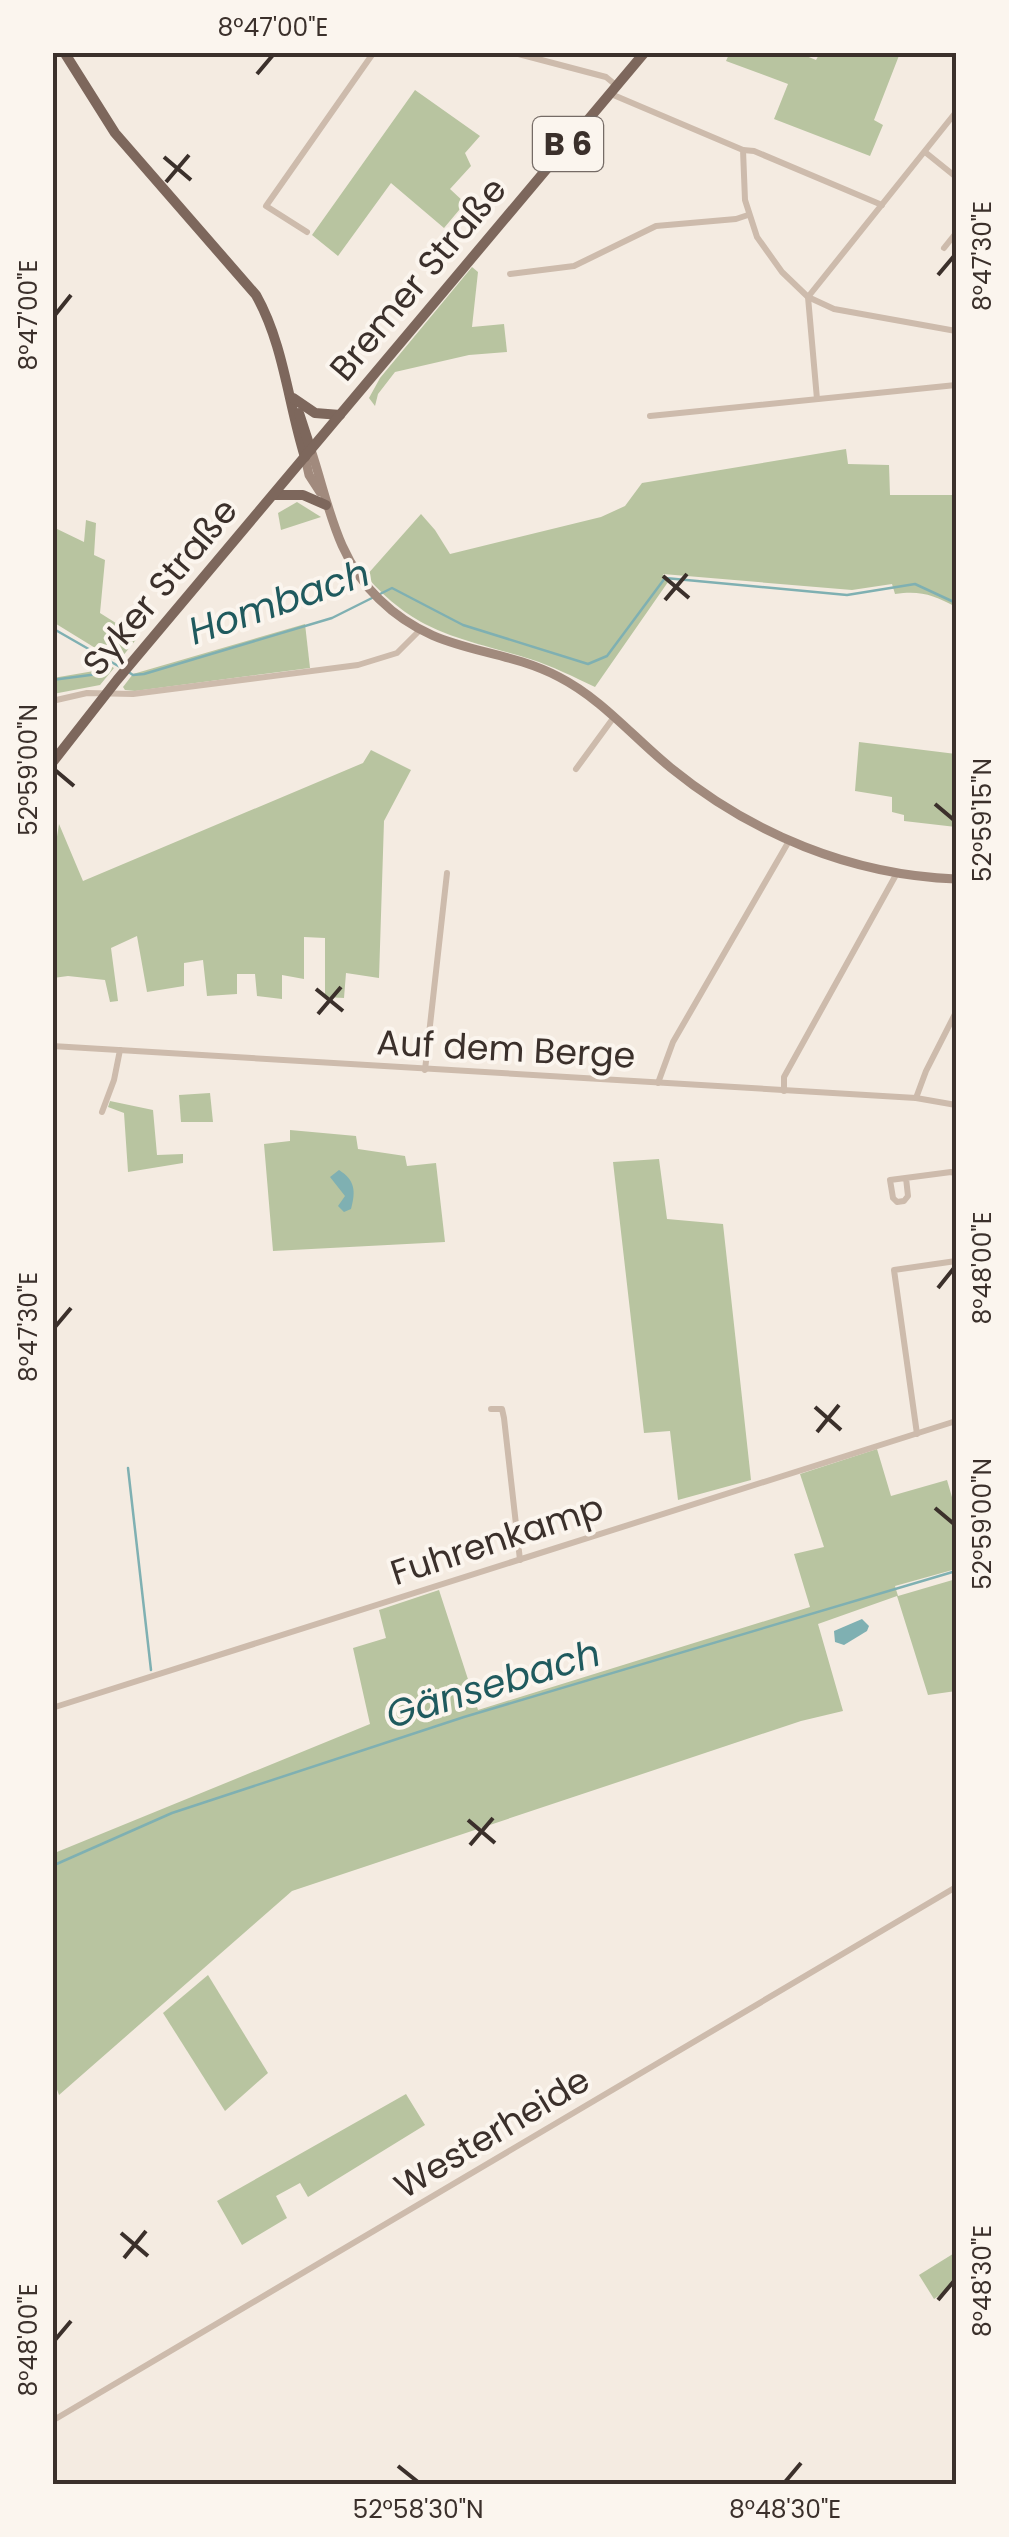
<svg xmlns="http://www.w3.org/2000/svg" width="1009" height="2537" font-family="Poppins,sans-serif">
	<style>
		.green { fill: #b8c4a0 }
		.water { fill: #7fb0b2 }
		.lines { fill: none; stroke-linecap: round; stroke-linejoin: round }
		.stream { stroke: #7fb0b2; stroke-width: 2.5 }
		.street { stroke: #cdbbac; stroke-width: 6 }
		.secondary { stroke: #a18a7d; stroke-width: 9 }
		.primary { stroke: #7d675c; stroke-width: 10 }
		.ticks { fill: none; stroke: #3b302b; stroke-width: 4 }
		.labels { text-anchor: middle; stroke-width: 8; stroke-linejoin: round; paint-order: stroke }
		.shield { fill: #fbf5ee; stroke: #756b66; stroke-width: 2.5 }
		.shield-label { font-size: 32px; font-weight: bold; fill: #3b302b }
		.street-label { font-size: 35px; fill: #3b302b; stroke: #fbf5ee }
		.water-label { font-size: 38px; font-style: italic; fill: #1f5a5e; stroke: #fbf5ee }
		.neatline { fill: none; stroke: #3b302b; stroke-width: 4 }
		.ticks-label { font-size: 25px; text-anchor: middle; fill: #3b302b }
	</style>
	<rect width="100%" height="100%" fill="#f4ebe1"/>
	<g class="green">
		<polygon points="730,52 799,53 816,60 820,53 900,53 874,120 883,125 870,156 774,119 788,84 726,61"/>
		<polygon points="415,90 480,136 465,153 471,166 450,189 465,203 444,228 391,183 338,256 312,235"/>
		<polygon points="472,267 478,272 472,327 504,324 507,352 469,355 395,372 378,394 375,406 369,398 380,378"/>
		<path d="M846,449L848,464L889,465L890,495H956V607C934,595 920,590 895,594L892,584L852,590L663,574L668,582L595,687C574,677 552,666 530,659C459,637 418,635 366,576L421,514L435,530L450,554L601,517L625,506L642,483Z"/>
		<polygon points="297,502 321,517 281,530 278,513"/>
		<polygon points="86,520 96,523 94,555 105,560 100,613 138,637 118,662 53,622 53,527 84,542"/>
		<polygon points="305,624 310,668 135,691 125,690 123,687 133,674"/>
		<polygon points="97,659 114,668 100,685 53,694 53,678 94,671 101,663"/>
		<polygon points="859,742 956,754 956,827 904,821 904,815 892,812 892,797 855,791"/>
		<polygon points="371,750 411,770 384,821 379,978 346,973 344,998 325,997 325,938 304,937 304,979 282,975 282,999 257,996 255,974 237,974 237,994 207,996 203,960 184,963 184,986 147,992 137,936 111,948 118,1001 110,1002 105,980 68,976 53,978 53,862 59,824 83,881 363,763"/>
		<polygon points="210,1093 213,1122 181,1122 179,1095"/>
		<polygon points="110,1101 153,1110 157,1155 183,1154 183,1163 128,1172 124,1113 108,1107"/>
		<polygon points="290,1130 356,1136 358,1149 405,1156 407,1166 436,1163 445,1242 273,1251 264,1144 290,1141"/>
		<polygon points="659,1159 667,1219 723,1224 751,1480 678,1500 670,1431 644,1433 613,1162"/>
		<polygon points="877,1449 891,1496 947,1480 956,1511 956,1569 895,1586 898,1596 956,1579 956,1691 928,1695 897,1596 818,1624 843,1711 801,1721 292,1891 59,2095 52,2076 52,1854 370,1724 353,1648 386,1638 379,1610 439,1590 478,1710 810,1607 794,1554 824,1547 800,1474"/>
		<polygon points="208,1975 268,2073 225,2111 163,2013"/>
		<polygon points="406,2094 425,2125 308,2197 300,2183 276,2196 287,2218 242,2245 217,2201"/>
		<polygon points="956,2252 956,2284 934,2299 919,2275"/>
	</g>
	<g class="water">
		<path d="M339,1170C355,1180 356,1191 351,1209L344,1212L338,1206L345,1196L330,1177Z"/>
		<polygon points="862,1619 869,1626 867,1631 844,1645 835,1642 834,1631"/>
	</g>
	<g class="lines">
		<g class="stream">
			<polyline points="52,628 120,667"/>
			<polyline points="127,671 133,675 144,674 332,618 392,588 463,625 588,664 607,656 665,578 847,595 915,584 956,603"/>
			<polyline points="52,680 98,674 109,660"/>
			<polyline points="128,1468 151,1670"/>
			<polyline points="52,1866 172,1813 464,1717 956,1571"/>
		</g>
		<g class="street">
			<polyline points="511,52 606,77 617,86"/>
			<polyline points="611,94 743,150 745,200 757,237 782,272 808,297 834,309 956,331"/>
			<polyline points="743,150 754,151 882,205"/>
			<polyline points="925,152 956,177"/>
			<polyline points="307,232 266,206 374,52"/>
			<polyline points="944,248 956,233"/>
			<polyline points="510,274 574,266 656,226 736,219 748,215"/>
			<polyline points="817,399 808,297 956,112"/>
			<polyline points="650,416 956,385"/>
			<polyline points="52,701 87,693 133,694 358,665 397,653 420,630"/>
			<polyline points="576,769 614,717"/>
			<polyline points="52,1046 916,1098 956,1105"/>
			<polyline points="425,1070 447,873"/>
			<polyline points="658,1083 673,1042 789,841"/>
			<polyline points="784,1091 784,1077 897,873"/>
			<polyline points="916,1098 926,1071 956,1012"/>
			<polyline points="102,1112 114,1080 120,1050"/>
			<polyline points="906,1178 908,1196 904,1201 897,1202 893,1198 890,1180 951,1172 956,1174"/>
			<polyline points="491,1409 502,1409 504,1418 520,1560"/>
			<polyline points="917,1434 894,1270 956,1261"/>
			<polyline points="52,1708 956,1421"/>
			<polyline points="52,2421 956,1887"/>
		</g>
		<g class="secondary">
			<path d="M311,450C329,504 336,558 379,599C437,656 495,644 559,677C602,699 634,738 671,768C752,834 851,875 956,879"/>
			<polyline points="305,457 309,475 320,492"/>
		</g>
		<g class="primary">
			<path d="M64,52L115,133L256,295C284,345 288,403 305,457"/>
			<polyline points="293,398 315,413 340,415"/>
			<polyline points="299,413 311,450"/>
			<polyline points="274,495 303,495 326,505"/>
			<polyline points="52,763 117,680 645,52"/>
		</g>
	</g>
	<path class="ticks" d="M257,74L273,55M164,157L191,180M166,182L189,155M938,275L954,256M55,315L71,295M663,576L689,598M665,600L687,574M55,770L74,786M935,804L954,820M316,989L343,1011M318,1014L341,987M938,1288L954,1268M55,1327L71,1308M815,1407L841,1430M817,1432L839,1405M935,1508L954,1524M468,1820L495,1843M470,1845L493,1818M121,2233L148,2256M124,2258L146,2231M938,2300L954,2281M55,2340L71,2321M398,2466L418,2482M785,2482L801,2463"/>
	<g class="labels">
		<rect class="shield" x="533" y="117" width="70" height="54" rx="8"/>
		<g class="shield-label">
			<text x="568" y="155">B 6</text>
		</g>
		<g class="street-label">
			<text transform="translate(418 279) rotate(-50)" y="12">Bremer Straße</text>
			<text transform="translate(160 587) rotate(-50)" y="12">Syker Straße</text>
			<text transform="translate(506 1049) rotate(3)" y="12">Auf dem Berge</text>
			<text transform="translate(497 1540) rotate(-18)" y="12">Fuhrenkamp</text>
			<text transform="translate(492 2133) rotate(-31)" y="12">Westerheide</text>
		</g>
		<g class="water-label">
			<text transform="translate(279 602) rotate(-19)" y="13">Hombach</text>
			<text transform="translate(493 1684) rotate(-17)" y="13">Gänsebach</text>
		</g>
	</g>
	<rect width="1009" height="2537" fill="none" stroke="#fbf5ee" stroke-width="110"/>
	<rect x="55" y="55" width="899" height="2427" class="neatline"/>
	<g class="ticks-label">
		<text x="273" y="36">8°47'00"E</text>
		<text transform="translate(982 256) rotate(-90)" y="9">8°47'30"E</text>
		<text transform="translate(28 315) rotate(-90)" y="9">8°47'00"E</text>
		<text transform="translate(28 770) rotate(-90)" y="9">52°59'00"N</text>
		<text transform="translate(982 820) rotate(-90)" y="9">52°59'15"N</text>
		<text transform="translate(982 1268) rotate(-90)" y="9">8°48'00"E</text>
		<text transform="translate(28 1327) rotate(-90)" y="9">8°47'30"E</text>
		<text transform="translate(982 1524) rotate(-90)" y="9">52°59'00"N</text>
		<text transform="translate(982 2281) rotate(-90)" y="9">8°48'30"E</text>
		<text transform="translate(28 2340) rotate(-90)" y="9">8°48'00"E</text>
		<text x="418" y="2518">52°58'30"N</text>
		<text x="785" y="2518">8°48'30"E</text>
	</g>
</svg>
